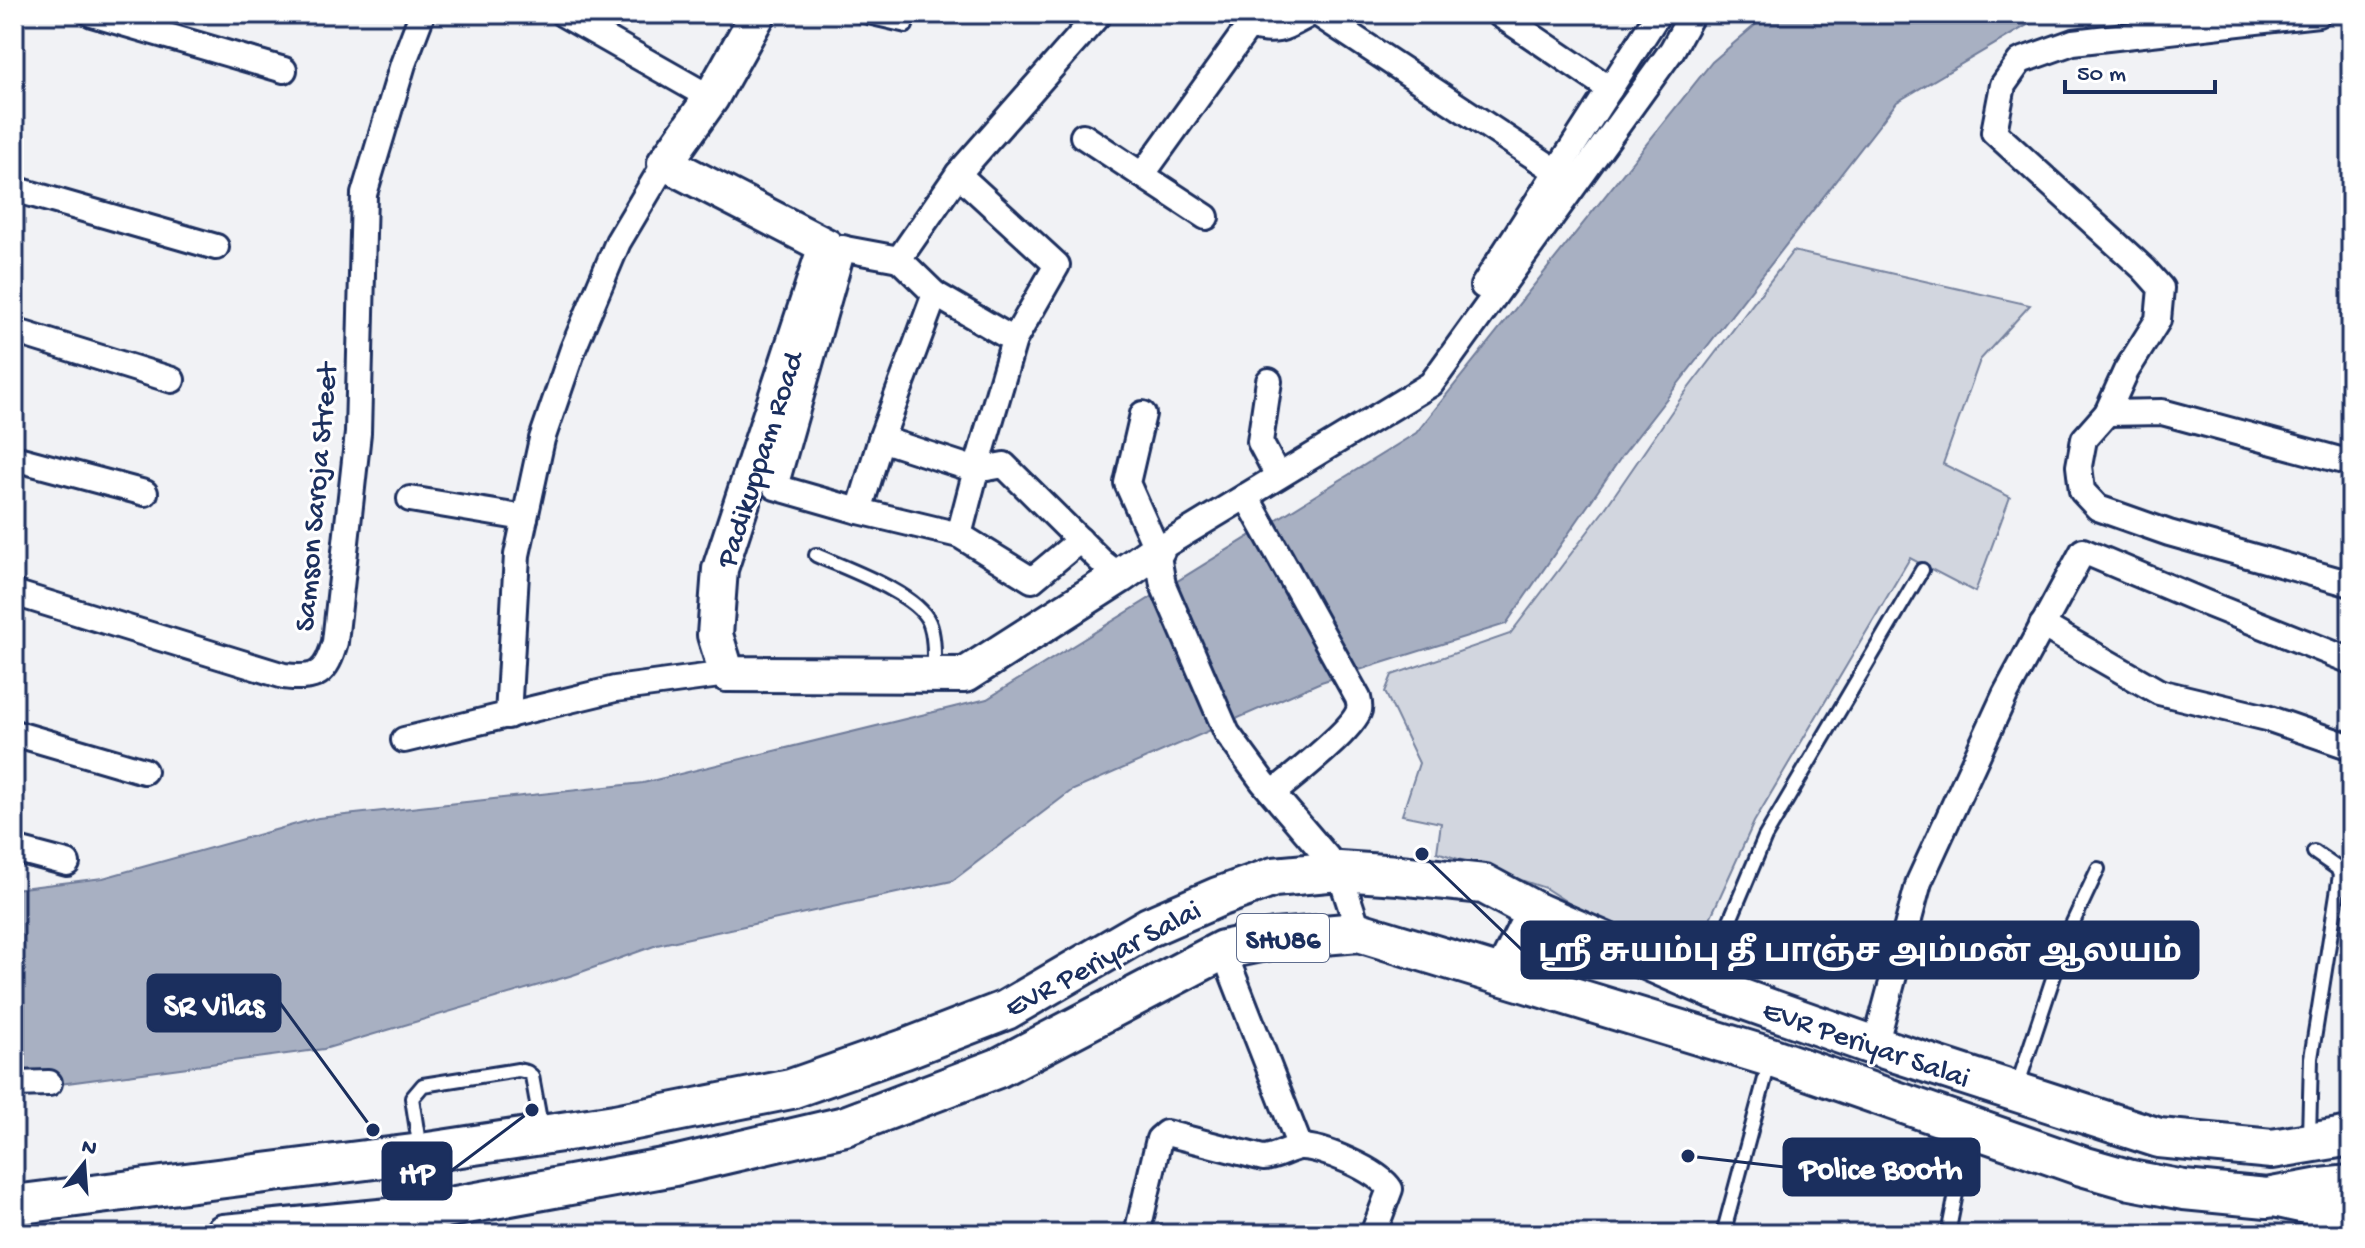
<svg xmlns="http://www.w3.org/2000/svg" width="2365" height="1248" font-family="'Gochi Hand','Noto Sans Tamil',sans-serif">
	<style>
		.green { fill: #d2d6df; stroke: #76829e; stroke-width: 2 }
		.water { fill: #a8b0c2; stroke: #707c9a; stroke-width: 2 }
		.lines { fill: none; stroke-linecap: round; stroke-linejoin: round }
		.lane-casing { stroke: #1b2f5e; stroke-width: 18 }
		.street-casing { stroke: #1b2f5e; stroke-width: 30 }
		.secondary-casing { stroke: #1b2f5e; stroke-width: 40 }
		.primary-casing { stroke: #1b2f5e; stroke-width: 44 }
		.lane { stroke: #fff; stroke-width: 12 }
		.street { stroke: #fff; stroke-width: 24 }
		.secondary { stroke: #fff; stroke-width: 34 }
		.primary { stroke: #fff; stroke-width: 38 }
		.labels { text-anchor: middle; stroke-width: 6; stroke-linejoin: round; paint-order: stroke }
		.shield { fill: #fff; stroke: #5f6d8e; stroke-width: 2 }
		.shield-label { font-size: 28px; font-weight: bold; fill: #1b2f5e }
		.street-label { font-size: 30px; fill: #1b2f5e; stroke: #fff }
		.leader { fill: none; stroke: #1b2f5e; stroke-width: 3 }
		.callout-dot { fill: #1b2f5e; stroke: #fff; stroke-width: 3 }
		.callout { fill: #1b2f5e; stroke: #1b2f5e; stroke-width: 3 }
		.callout-label { font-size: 32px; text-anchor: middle; font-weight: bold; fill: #fff }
	</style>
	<rect width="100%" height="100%" fill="#f1f2f5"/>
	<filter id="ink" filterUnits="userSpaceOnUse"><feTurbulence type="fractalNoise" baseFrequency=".0125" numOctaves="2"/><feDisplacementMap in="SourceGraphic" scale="16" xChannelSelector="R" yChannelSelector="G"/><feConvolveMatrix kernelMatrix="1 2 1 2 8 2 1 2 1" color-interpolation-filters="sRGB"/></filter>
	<g filter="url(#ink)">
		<polygon class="green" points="1793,251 2030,305 1980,360 1943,464 2010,497 1975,592 1910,558 1754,822 1697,947 1592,918 1545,888 1437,852 1441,823 1402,815 1419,763 1385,692 1392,675 1510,634 1602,513 1681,398"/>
		<polygon class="water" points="1768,14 2046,14 1897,102 1622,456 1506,624 1321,682 1071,791 952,881 657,945 573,975 324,1049 14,1090 14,889 103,878 318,818 643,783 987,699 1416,433 1712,62"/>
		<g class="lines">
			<g class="lane-casing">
				<g id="lane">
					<polyline points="855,14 906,26"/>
					<path d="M816,555C844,568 917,593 929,622C935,636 934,656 934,672"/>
					<polyline points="1704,982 1765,837 1922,570"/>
					<polyline points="2017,1087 2068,933 2098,869"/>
					<polyline points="2309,1137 2311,1058 2340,875 2337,868 2314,852"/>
					<polyline points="420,1150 412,1098 423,1085 518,1070 527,1072 532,1076 542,1131"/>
					<polyline points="1723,1234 1770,1060"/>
					<polyline points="1948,1234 1968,1133"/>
				</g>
			</g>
			<g class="street-casing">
				<g id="street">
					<polyline points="92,14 284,70"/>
					<polyline points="563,14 711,98"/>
					<polyline points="1318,14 1556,171"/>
					<polyline points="1499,14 1610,89"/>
					<polyline points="2318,14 2073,42 2020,61 2003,85 1994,132 2144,269 2161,288 2158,320 2126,371 2107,413 2084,439 2079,466 2082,491 2098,508 2169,533 2351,584"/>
					<path d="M1083,136L1142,175L1249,26C1277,35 1286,27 1310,14"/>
					<polyline points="958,174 1057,265 1014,340"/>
					<polyline points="1142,175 1206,217"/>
					<polyline points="14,189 216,247"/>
					<polyline points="829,246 899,259 958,174 1099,14"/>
					<polyline points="843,248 775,487 859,511 881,439 935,294 899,259"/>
					<polyline points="1483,286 1658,14"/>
					<polyline points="14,331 172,380"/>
					<polyline points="1269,381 1260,442 1278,476"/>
					<polyline points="2107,413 2162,412 2351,463"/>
					<polyline points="1143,414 1127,483 1157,550 1163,585 1227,733 1263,782 1339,871 1359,932"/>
					<polyline points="881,439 976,470 1014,340 935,294"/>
					<polyline points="14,458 145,493"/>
					<path d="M1246,496L1358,698C1359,702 1360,706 1359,710C1354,729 1290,779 1273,793"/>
					<polyline points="410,499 525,518"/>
					<polyline points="859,511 959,535 976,470 1004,465 1103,563 1120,576"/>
					<polyline points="959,535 1032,580 1080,540"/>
					<polyline points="1157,550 1431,384 1672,50 1692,14"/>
					<path d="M14,593L284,676C317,680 326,674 335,642L358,433L364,194L403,64L422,14"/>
					<polyline points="2042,625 2159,692 2267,718 2351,747"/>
					<polyline points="508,716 517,555 542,439 573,349 618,242 665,163"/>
					<polyline points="14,733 144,771"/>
					<polyline points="404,740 615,689 727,674"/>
					<polyline points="14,849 67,863"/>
					<polyline points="1223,950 1300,1147"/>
					<polyline points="1875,1046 1919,882 2005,695 2083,551 2206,603 2351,661"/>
					<polyline points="14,1084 49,1083"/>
					<path d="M1137,1234L1159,1139L1166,1133L1263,1158C1277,1157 1287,1149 1300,1147C1321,1146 1379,1171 1390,1189L1373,1234"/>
				</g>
			</g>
			<g class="secondary-casing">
				<g id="secondary">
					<polyline points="758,14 711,98 665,163 826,246 720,569 715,635 727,674 965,675 1120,576 1157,550"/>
					<polyline points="2269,1198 2351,1216"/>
				</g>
			</g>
			<g class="primary-casing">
				<g id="primary">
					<polyline points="1504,975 1536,912"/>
					<polyline points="14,1205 421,1153 615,1124 791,1089 905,1049 1006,1010 1149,927 1218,897 1274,877 1339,871 1399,875 1484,884 1536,912 1711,988 1875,1046 2159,1138 2272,1149 2351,1136"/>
					<polyline points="224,1234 390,1218 674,1166 845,1126 998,1068 1223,950 1275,939 1359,932 1770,1057 2082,1166 2131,1180 2184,1190 2267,1198 2321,1188 2351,1185"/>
				</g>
			</g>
			<use href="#lane" class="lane"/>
			<use href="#street" class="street"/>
			<use href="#secondary" class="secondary"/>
			<use href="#primary" class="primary"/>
		</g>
	</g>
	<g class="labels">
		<rect class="shield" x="1237" y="914" width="92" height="48" rx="6"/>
		<g class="shield-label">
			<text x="1283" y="948">SHU86</text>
		</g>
		<g class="street-label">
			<text transform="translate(758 459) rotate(-72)" y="10">Padikuppam Road</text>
			<text transform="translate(314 497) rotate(-85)" y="10">Samson Saroja Street</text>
			<text transform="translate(1102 957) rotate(-28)" y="10">EVR Periyar Salai</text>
			<text transform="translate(1867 1042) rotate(19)" y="10">EVR Periyar Salai</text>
		</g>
	</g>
	<path class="leader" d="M1422 854L1522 950M373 1130L280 1003M1688 1156L1784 1167M532 1110L451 1171"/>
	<g class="callout-dot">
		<circle cx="1422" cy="854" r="8"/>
		<circle cx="373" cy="1130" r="8"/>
		<circle cx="1688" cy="1156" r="8"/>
		<circle cx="532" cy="1110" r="8"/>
	</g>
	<g class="callout">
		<rect x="1522" y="922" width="676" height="56" rx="8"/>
		<rect x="148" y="975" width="132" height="56" rx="8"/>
		<rect x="1784" y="1139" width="195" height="56" rx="8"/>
		<rect x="383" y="1143" width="68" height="56" rx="8"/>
	</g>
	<g class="callout-label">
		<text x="1860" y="961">ஶ்ரீ சுயம்பு தீ பாஞ்ச அம்மன் ஆலயம்</text>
		<text x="214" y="1014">SR Vilas</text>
		<text x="1881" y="1178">Police Booth</text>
		<text x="417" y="1182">HP</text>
	</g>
	<rect width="2365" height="1248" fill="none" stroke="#fff" stroke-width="48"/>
	<rect x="24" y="24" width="2317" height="1200" fill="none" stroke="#1b2f5e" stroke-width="3" filter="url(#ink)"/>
	<g transform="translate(84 1164) rotate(17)" stroke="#ffffff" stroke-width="6" paint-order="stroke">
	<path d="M0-6L14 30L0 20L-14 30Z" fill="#1b2f5e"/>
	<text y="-12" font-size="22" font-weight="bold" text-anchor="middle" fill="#1b2f5e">N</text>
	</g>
	<path d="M2065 80v12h150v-12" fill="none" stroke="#1b2f5e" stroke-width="4"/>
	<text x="2077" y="80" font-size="24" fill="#1b2f5e" stroke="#ffffff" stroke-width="6" paint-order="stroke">50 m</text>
</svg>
